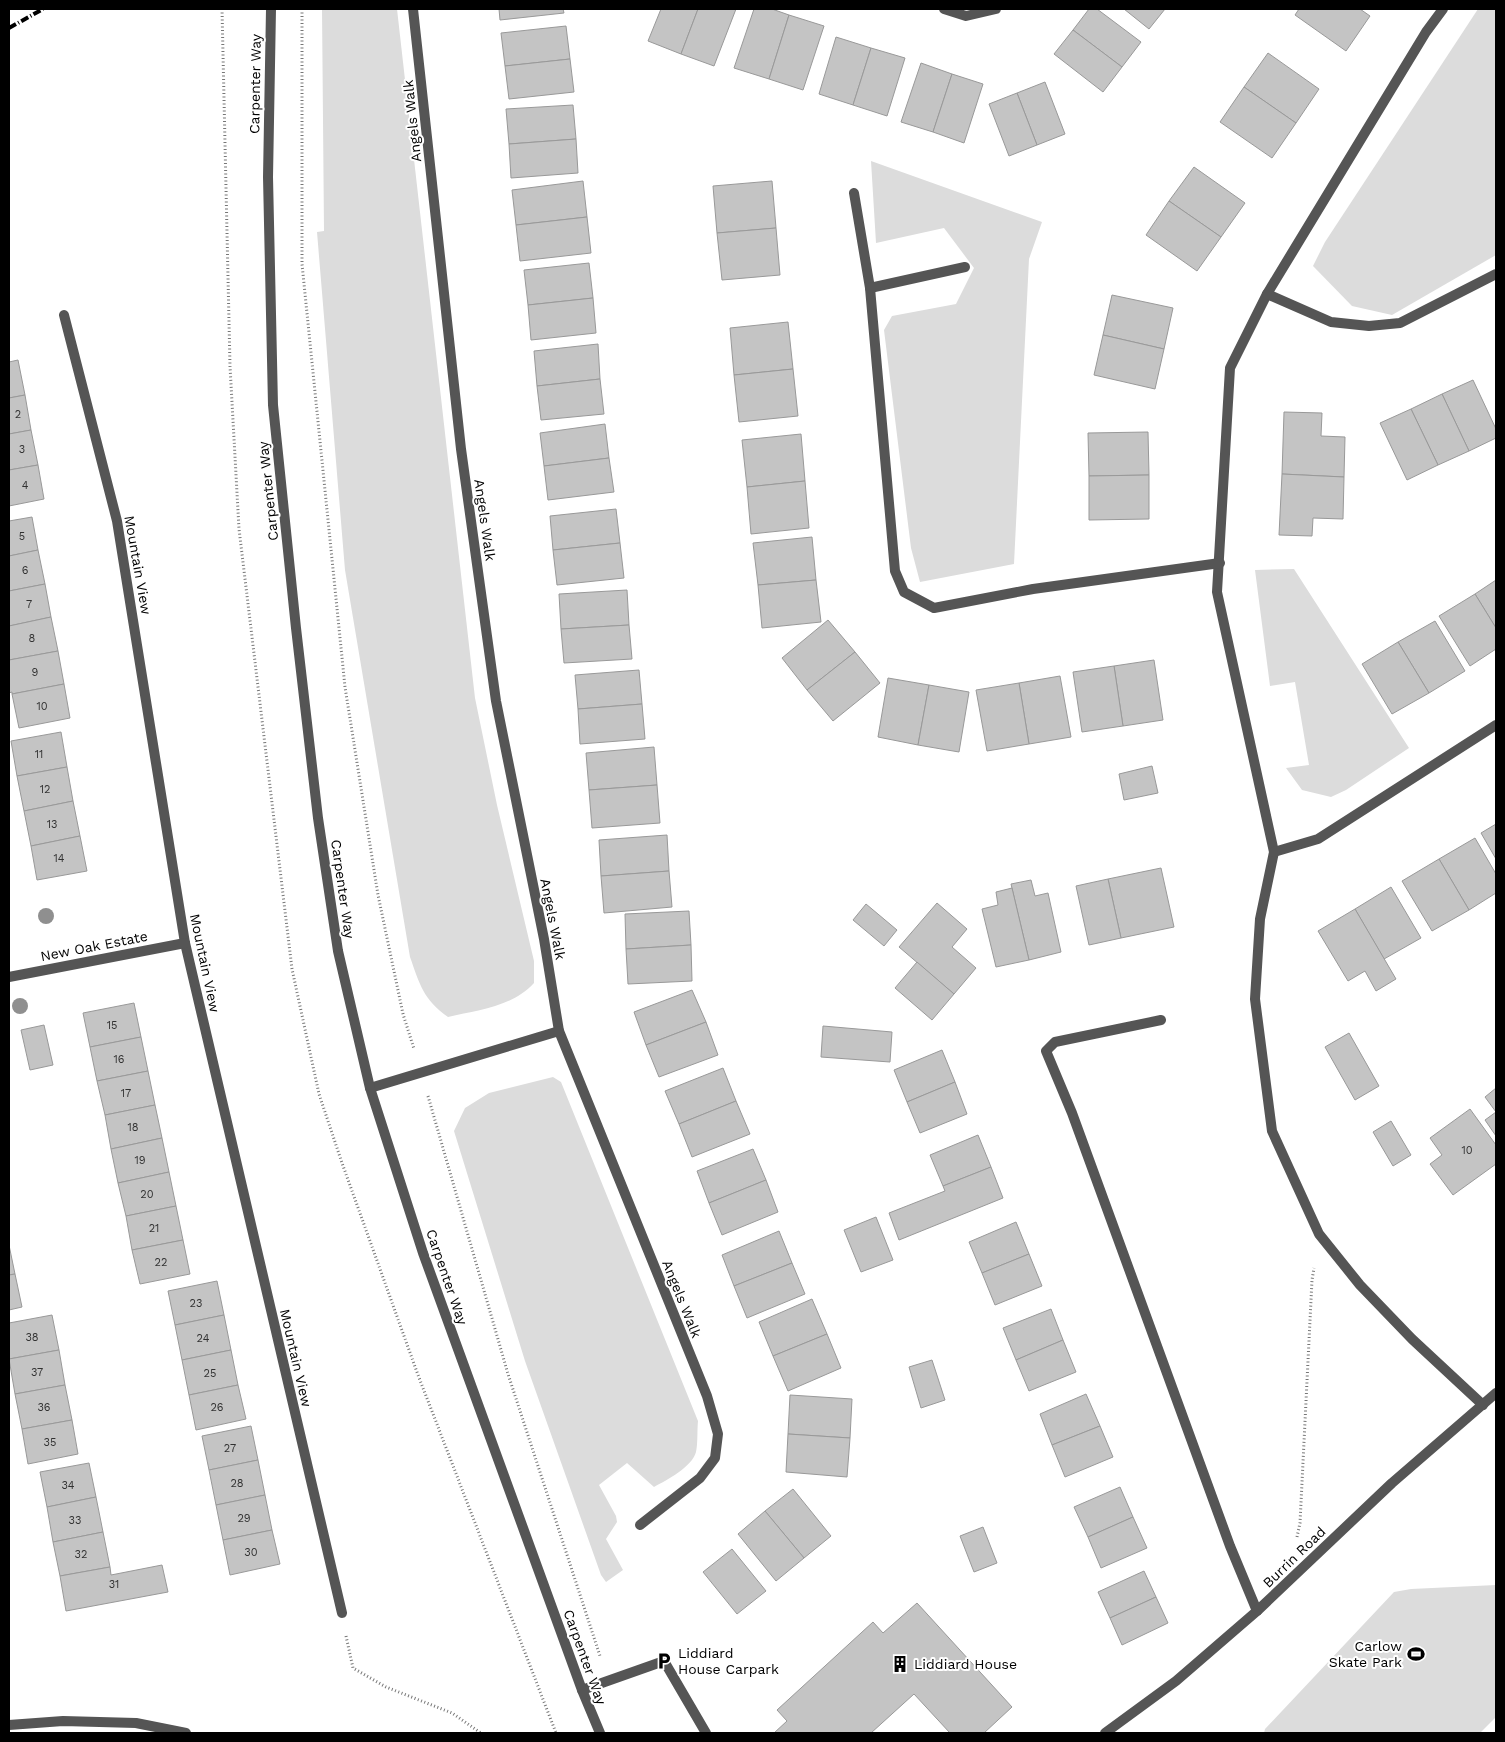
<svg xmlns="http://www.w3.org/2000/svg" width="1505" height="1742" font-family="'Work Sans',sans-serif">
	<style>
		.green { fill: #dcdcdc }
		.building { fill: #c4c4c4; stroke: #999 }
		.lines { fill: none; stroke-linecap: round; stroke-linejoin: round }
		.path { stroke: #777; stroke-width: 3; stroke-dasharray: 1 2.5; stroke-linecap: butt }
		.service { stroke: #555; stroke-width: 10 }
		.minor { stroke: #555; stroke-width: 10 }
		.tertiary { stroke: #555; stroke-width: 10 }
		.rail { stroke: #000; stroke-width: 4; stroke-dasharray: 8 2.5 1 2.5; stroke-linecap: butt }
		.tree { fill: #8f8f8f }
		.labels { text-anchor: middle; stroke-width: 4; stroke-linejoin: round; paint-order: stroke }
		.number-label { font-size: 11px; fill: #313131 }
		.street-label { font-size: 14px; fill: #000; stroke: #fff }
		.poi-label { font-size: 14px; fill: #000; stroke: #fff; text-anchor: start }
	</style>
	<rect width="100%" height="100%" fill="#fff"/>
	<g class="green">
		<path d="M322,9H397L475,698L497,805L534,961V983C512,1007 478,1010 448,1017C423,999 420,985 410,957L345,570L317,232L324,231Z"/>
		<polygon points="1478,9 1496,9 1496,255 1392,315 1352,306 1313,266 1325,242"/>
		<polygon points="871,161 1042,222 1029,259 1014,564 920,582 911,548 884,330 892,316 956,304 974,268 944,228 876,243"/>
		<polygon points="1294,569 1409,748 1346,790 1331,797 1302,790 1286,768 1309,765 1295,682 1270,686 1255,570"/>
		<path d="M553,1077L561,1082L698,1421C697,1431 698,1443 696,1452C692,1467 667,1480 654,1487L627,1463L599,1485L616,1516L617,1522L606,1539L623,1570L606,1582L601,1575L525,1361L454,1131L465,1108L489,1093Z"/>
		<polygon points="1496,1585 1496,1717 1480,1733 1264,1733 1265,1729 1394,1592 1411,1589"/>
	</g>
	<g class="building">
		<polygon points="499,9 563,9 564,13 500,20"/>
		<polygon points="661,9 698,9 681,54 648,41"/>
		<polygon points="698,9 736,9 714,66 681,54"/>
		<polygon points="754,9 772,9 789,15 769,79 734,68"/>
		<polygon points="1089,9 1097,9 1141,42 1122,67 1073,30"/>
		<polygon points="1124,9 1165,9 1149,29"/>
		<polygon points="1299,9 1360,9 1370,16 1346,51 1295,15"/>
		<polygon points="789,15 824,26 803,90 769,79"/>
		<polygon points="566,26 570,59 505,66 501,33"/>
		<polygon points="1073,30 1122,67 1103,92 1054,54"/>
		<polygon points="836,37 871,48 853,105 819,94"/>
		<polygon points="871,48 905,58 887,116 853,105"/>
		<polygon points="1268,53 1319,89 1296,123 1244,87"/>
		<polygon points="570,59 574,92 509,99 505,66"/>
		<polygon points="921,63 952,74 933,132 901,122"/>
		<polygon points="952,74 983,84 964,143 933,132"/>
		<polygon points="1045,82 1065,134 1037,145 1017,93"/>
		<polygon points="1244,87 1296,123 1272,158 1220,122"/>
		<polygon points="1017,93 1037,145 1009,156 989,104"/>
		<polygon points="573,105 576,139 509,144 506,109"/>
		<polygon points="576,139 578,173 511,178 509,144"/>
		<polygon points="1194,167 1245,203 1221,237 1169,201"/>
		<polygon points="583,181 587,217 516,225 512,190"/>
		<polygon points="772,181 776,228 717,233 713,186"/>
		<polygon points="1169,201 1221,237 1197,271 1146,235"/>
		<polygon points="587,217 591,253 520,261 516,225"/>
		<polygon points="776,228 780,275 722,280 717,233"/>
		<polygon points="589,263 593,298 528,305 524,270"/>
		<polygon points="1112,295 1173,308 1164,349 1103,335"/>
		<polygon points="593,298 596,333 531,340 528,305"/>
		<polygon points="788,322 793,369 734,375 730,328"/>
		<polygon points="1103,335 1164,349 1155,389 1094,375"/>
		<polygon points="598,344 600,379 537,386 534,351"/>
		<polygon points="18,360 25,395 9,398 9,362"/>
		<polygon points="793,369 798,416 739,422 734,375"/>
		<polygon points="600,379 604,414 541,420 537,386"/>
		<polygon points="1473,380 1496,429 1496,438 1469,451 1442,394"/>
		<polygon points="1442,394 1469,451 1438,465 1411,409"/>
		<polygon points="25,395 31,430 9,434 9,398"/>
		<polygon points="1411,409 1438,465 1407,480 1380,423"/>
		<polygon points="1284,412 1322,413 1321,436 1345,437 1344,477 1282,474"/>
		<polygon points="605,424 609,458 544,466 540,433"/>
		<polygon points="31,430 38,465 9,470 9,434"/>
		<polygon points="1148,432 1149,475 1089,476 1088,433"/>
		<polygon points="801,434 805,481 747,487 742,440"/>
		<polygon points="609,458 614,492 548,500 544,466"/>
		<polygon points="38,465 44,499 9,506 9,470"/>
		<polygon points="1282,474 1344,477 1343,519 1313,518 1312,536 1279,535"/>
		<polygon points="1149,475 1149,519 1089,520 1089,476"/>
		<polygon points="805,481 809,528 751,534 747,487"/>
		<polygon points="616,509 620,543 553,550 550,516"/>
		<polygon points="32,517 38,550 9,556 9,521"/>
		<polygon points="812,537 816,580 758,585 753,543"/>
		<polygon points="620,543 624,578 557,585 553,550"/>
		<polygon points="38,550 45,584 9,591 9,556"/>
		<polygon points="816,580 821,622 762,628 758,585"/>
		<polygon points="1496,580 1496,628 1475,594"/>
		<polygon points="45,584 51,617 9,626 9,591"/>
		<polygon points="627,590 629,625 561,629 559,594"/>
		<polygon points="1475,594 1496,628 1496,649 1470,666 1439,616"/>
		<polygon points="51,617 58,651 9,660 9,626"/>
		<polygon points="828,620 855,652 807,690 782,658"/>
		<polygon points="1435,621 1465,671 1429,693 1398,642"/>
		<polygon points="629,625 632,659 564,663 561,629"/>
		<polygon points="1398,642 1429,693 1392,714 1362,664"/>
		<polygon points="58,651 64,684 12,694 12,692 9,693 9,660"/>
		<polygon points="855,652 880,683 833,721 807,690"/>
		<polygon points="1154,660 1163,720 1123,726 1114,666"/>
		<polygon points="1114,666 1123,726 1082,732 1073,672"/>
		<polygon points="639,670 642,704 578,709 575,675"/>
		<polygon points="1060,676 1071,737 1029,744 1019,683"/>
		<polygon points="888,678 929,685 918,745 878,737"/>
		<polygon points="1019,683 1029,744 987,751 976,690"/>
		<polygon points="64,684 70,718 19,728 12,694"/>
		<polygon points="929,685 969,692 959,752 918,745"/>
		<polygon points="642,704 645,739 580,744 578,709"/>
		<polygon points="61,732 67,767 17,776 11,741"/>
		<polygon points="654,747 657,785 589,790 586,753"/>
		<polygon points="1152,766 1158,793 1124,800 1119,774"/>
		<polygon points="67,767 73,801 24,811 17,776"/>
		<polygon points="657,785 660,823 592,828 589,790"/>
		<polygon points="73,801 80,836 31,846 24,811"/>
		<polygon points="1496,824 1496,859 1481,833"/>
		<polygon points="667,835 669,871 601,876 599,840"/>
		<polygon points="80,836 87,871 37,880 31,846"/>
		<polygon points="1475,838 1496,874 1496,893 1469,910 1439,859"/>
		<polygon points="1439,859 1469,910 1432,931 1402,881"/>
		<polygon points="1161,868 1174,927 1121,938 1108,879"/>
		<polygon points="669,871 672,907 604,913 601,876"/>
		<polygon points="1108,879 1121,938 1089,945 1076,886"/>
		<polygon points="1031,880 1035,896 1048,893 1061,952 1029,960 1011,884"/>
		<polygon points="1391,887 1421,938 1384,959 1355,909"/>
		<polygon points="1012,888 1029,960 996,967 982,909 998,905 996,892"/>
		<polygon points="937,903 967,929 952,947 976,968 954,994 899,947"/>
		<polygon points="866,904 897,930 884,946 853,920"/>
		<polygon points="1355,909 1396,979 1376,991 1365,971 1348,981 1318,931"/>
		<polygon points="689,911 691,945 626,949 625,914"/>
		<polygon points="691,945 692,981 628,984 626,949"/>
		<polygon points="917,962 954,994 932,1020 895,988"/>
		<polygon points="692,990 706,1022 646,1045 634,1012"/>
		<polygon points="134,1003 141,1037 90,1047 83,1013"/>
		<polygon points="706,1022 718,1055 659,1077 646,1045"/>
		<polygon points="44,1025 53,1065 30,1070 21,1030"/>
		<polygon points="823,1026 892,1032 890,1062 821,1057"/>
		<polygon points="1349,1033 1379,1086 1355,1100 1325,1047"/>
		<polygon points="141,1037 148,1071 97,1081 90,1047"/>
		<polygon points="942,1050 955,1082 907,1102 894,1070"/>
		<polygon points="723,1068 736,1101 679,1124 665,1091"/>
		<polygon points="148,1071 155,1105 105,1115 97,1081"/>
		<polygon points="955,1082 967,1114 920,1133 907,1102"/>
		<polygon points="1496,1088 1496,1136 1485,1120 1496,1112 1485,1097"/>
		<polygon points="736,1101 750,1134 692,1157 679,1124"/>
		<polygon points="155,1105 162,1138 111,1149 105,1115"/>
		<polygon points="1470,1109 1496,1145 1496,1164 1453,1195 1430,1164 1442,1155 1430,1138"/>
		<polygon points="1391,1121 1411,1155 1393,1166 1373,1132"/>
		<polygon points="978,1135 991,1167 943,1186 930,1155"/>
		<polygon points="162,1138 169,1172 118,1183 111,1149"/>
		<polygon points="753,1149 766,1180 709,1203 697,1171"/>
		<polygon points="991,1167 1003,1198 899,1240 889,1213 945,1191 943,1186"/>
		<polygon points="169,1172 176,1206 126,1216 118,1183"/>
		<polygon points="766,1180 778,1212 722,1235 709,1203"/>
		<polygon points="176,1206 183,1240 132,1250 126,1216"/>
		<polygon points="876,1217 893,1260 861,1272 844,1230"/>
		<polygon points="1016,1222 1029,1254 982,1273 969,1242"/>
		<polygon points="779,1231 792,1263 734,1286 722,1255"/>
		<polygon points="183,1240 190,1274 140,1284 132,1250"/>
		<polygon points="9,1245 15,1274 9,1275"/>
		<polygon points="1029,1254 1042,1286 995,1305 982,1273"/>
		<polygon points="792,1263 805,1294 747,1318 734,1286"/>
		<polygon points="15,1274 22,1307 9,1310 9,1275"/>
		<polygon points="217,1281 224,1315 175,1325 168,1291"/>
		<polygon points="812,1299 827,1334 773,1356 759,1322"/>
		<polygon points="1051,1309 1063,1340 1016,1360 1003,1328"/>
		<polygon points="52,1315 59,1350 9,1359 9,1323"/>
		<polygon points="224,1315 231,1350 182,1360 175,1325"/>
		<polygon points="827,1334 841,1368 788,1391 773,1356"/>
		<polygon points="1063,1340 1076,1372 1029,1391 1016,1360"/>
		<polygon points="59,1350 65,1385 15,1394 9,1359"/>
		<polygon points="231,1350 238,1385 189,1395 182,1360"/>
		<polygon points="932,1360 945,1400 921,1408 909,1367"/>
		<polygon points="65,1385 72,1420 22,1429 15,1394"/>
		<polygon points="238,1385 246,1419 196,1430 189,1395"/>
		<polygon points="1086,1394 1100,1426 1052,1445 1040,1414"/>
		<polygon points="790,1395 852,1399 850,1438 788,1434"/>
		<polygon points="72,1420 78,1454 28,1464 22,1429"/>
		<polygon points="251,1426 258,1460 209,1470 202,1436"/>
		<polygon points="1100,1426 1113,1457 1065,1477 1052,1445"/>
		<polygon points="788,1434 850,1438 847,1477 786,1472"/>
		<polygon points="258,1460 265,1495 216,1505 209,1470"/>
		<polygon points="89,1463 96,1497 47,1507 40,1472"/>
		<polygon points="1120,1487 1133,1517 1088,1537 1074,1507"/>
		<polygon points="793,1489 831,1536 804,1558 765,1511"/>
		<polygon points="265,1495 272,1530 223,1540 216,1505"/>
		<polygon points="96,1497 103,1532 53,1542 47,1507"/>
		<polygon points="765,1511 804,1558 776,1581 738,1534"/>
		<polygon points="1133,1517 1147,1548 1101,1568 1088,1537"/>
		<polygon points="983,1527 997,1563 974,1572 960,1536"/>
		<polygon points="272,1530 280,1564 230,1575 223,1540"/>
		<polygon points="103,1532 110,1567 60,1576 53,1542"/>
		<polygon points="732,1549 766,1591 737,1614 703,1572"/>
		<polygon points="162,1565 168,1592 66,1611 60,1576 110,1567 111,1575"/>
		<polygon points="1144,1571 1156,1597 1110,1618 1098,1592"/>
		<polygon points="1156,1597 1168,1623 1122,1645 1110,1618"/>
		<polygon points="917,1603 1012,1707 984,1733 950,1733 914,1694 871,1733 774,1733 787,1721 777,1710 873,1622 883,1633"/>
	</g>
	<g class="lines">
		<g class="path">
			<polyline points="222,9 230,366 239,529 292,969 319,1094 342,1163 418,1375 556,1733"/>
			<polyline points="302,9 302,264 345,687 378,895 403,1014 414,1049"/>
			<polyline points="428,1096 508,1374 600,1656"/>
			<polyline points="1297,1537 1300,1523 1312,1280 1314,1268"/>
			<polyline points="346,1636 353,1668 386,1687 452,1713 481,1733"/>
		</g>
		<polyline class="service" points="582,1690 664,1661 706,1733"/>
		<g class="minor">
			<polyline points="413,9 461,449 496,701 544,939 559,1031 707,1396 718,1434 715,1458 700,1478 640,1525"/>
			<polyline points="944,9 966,16 996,9"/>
			<polyline points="1443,9 1426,32 1267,294 1230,368 1217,592 1274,852 1260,919 1255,999 1272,1131 1319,1234 1360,1285 1412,1339 1483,1405"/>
			<polyline points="854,193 870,288 895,571 904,592 934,608 1033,589 1220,563"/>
			<polyline points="870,288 965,267"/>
			<polyline points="1267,294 1331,322 1369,326 1400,323 1496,274"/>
			<polyline points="64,315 117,521 185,943 342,1613"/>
			<polyline points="1274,852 1318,839 1496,725"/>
			<polyline points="9,977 185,943"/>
			<polyline points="1161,1020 1055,1042 1046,1051 1072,1113 1230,1546 1257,1611"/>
			<polyline points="370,1088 559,1031"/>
			<polyline points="1105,1733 1176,1681 1257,1611 1392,1483 1496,1393"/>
		</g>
		<g class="tertiary">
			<polyline points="271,9 268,177 273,405 296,628 318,818 338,951 370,1088 423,1253 582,1690 600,1733"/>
			<polyline points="9,1725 63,1721 136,1723 186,1733"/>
		</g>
		<polyline class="rail" points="9,28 43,9"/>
	</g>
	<g class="tree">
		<circle cx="46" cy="916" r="8"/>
		<circle cx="20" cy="1006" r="8"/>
	</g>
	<defs>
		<g id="stadium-bare" transform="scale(1.35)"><path d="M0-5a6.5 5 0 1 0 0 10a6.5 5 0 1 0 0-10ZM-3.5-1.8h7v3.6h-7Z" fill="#000" stroke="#fff" stroke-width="2.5" paint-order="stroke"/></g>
		<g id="parking-bare" transform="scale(1.35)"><path d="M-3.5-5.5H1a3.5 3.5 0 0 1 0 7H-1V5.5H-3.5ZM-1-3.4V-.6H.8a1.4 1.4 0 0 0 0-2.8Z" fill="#000" stroke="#fff" stroke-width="2.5" paint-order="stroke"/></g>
		<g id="building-bare" transform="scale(1.35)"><path d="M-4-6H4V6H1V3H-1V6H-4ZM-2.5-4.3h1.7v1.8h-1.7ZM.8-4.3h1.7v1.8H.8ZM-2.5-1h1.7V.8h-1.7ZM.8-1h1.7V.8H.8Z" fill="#000" stroke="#fff" stroke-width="2.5" paint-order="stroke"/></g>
	</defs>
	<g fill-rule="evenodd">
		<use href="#stadium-bare" x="1416" y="1654"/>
		<use href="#parking-bare" x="664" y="1661"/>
		<use href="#building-bare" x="900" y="1664"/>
	</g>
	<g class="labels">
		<g class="number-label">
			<text x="18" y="418">2</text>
			<text x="22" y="453">3</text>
			<text x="25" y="489">4</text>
			<text x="22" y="540">5</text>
			<text x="25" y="574">6</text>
			<text x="29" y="608">7</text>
			<text x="32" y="642">8</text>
			<text x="35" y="676">9</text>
			<text x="42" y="710">10</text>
			<text x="39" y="758">11</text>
			<text x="45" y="793">12</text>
			<text x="52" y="828">13</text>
			<text x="59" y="862">14</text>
			<text x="112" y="1029">15</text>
			<text x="119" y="1063">16</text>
			<text x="126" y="1097">17</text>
			<text x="133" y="1131">18</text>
			<text x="1467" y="1154">10</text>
			<text x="140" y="1164">19</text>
			<text x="147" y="1198">20</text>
			<text x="154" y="1232">21</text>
			<text x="161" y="1266">22</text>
			<text x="196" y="1307">23</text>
			<text x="32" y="1341">38</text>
			<text x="203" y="1342">24</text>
			<text x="37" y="1376">37</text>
			<text x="210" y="1377">25</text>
			<text x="44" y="1411">36</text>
			<text x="217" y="1411">26</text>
			<text x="50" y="1446">35</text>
			<text x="230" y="1452">27</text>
			<text x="237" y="1487">28</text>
			<text x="68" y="1489">34</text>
			<text x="244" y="1522">29</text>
			<text x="75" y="1524">33</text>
			<text x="251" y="1556">30</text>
			<text x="81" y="1558">32</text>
			<text x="114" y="1588">31</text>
		</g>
		<g class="street-label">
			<text transform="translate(255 84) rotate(-89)" y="5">Carpenter Way</text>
			<text transform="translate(412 121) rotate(-96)" y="5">Angels Walk</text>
			<text transform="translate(268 491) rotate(-96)" y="5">Carpenter Way</text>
			<text transform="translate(485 520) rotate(82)" y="5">Angels Walk</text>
			<text transform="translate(138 565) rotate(80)" y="5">Mountain View</text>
			<text transform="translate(343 889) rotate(82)" y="5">Carpenter Way</text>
			<text transform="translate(553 919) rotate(79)" y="5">Angels Walk</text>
			<text transform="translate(94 946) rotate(-11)" y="5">New Oak Estate</text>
			<text transform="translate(205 963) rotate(78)" y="5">Mountain View</text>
			<text transform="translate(447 1277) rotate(71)" y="5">Carpenter Way</text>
			<text transform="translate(682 1299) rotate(68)" y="5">Angels Walk</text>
			<text transform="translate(296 1358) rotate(77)" y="5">Mountain View</text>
			<text transform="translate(1294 1557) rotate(-44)" y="5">Burrin Road</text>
			<text transform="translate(585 1657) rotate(70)" y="5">Carpenter Way</text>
		</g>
		<g class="poi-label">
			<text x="1402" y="1651" text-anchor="end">Carlow<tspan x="1402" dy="16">Skate Park</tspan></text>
			<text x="678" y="1658">Liddiard<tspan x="678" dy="16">House Carpark</tspan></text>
			<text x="914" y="1669">Liddiard House</text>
		</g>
	</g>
	<rect width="1505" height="1742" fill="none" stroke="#000000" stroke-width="20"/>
</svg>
